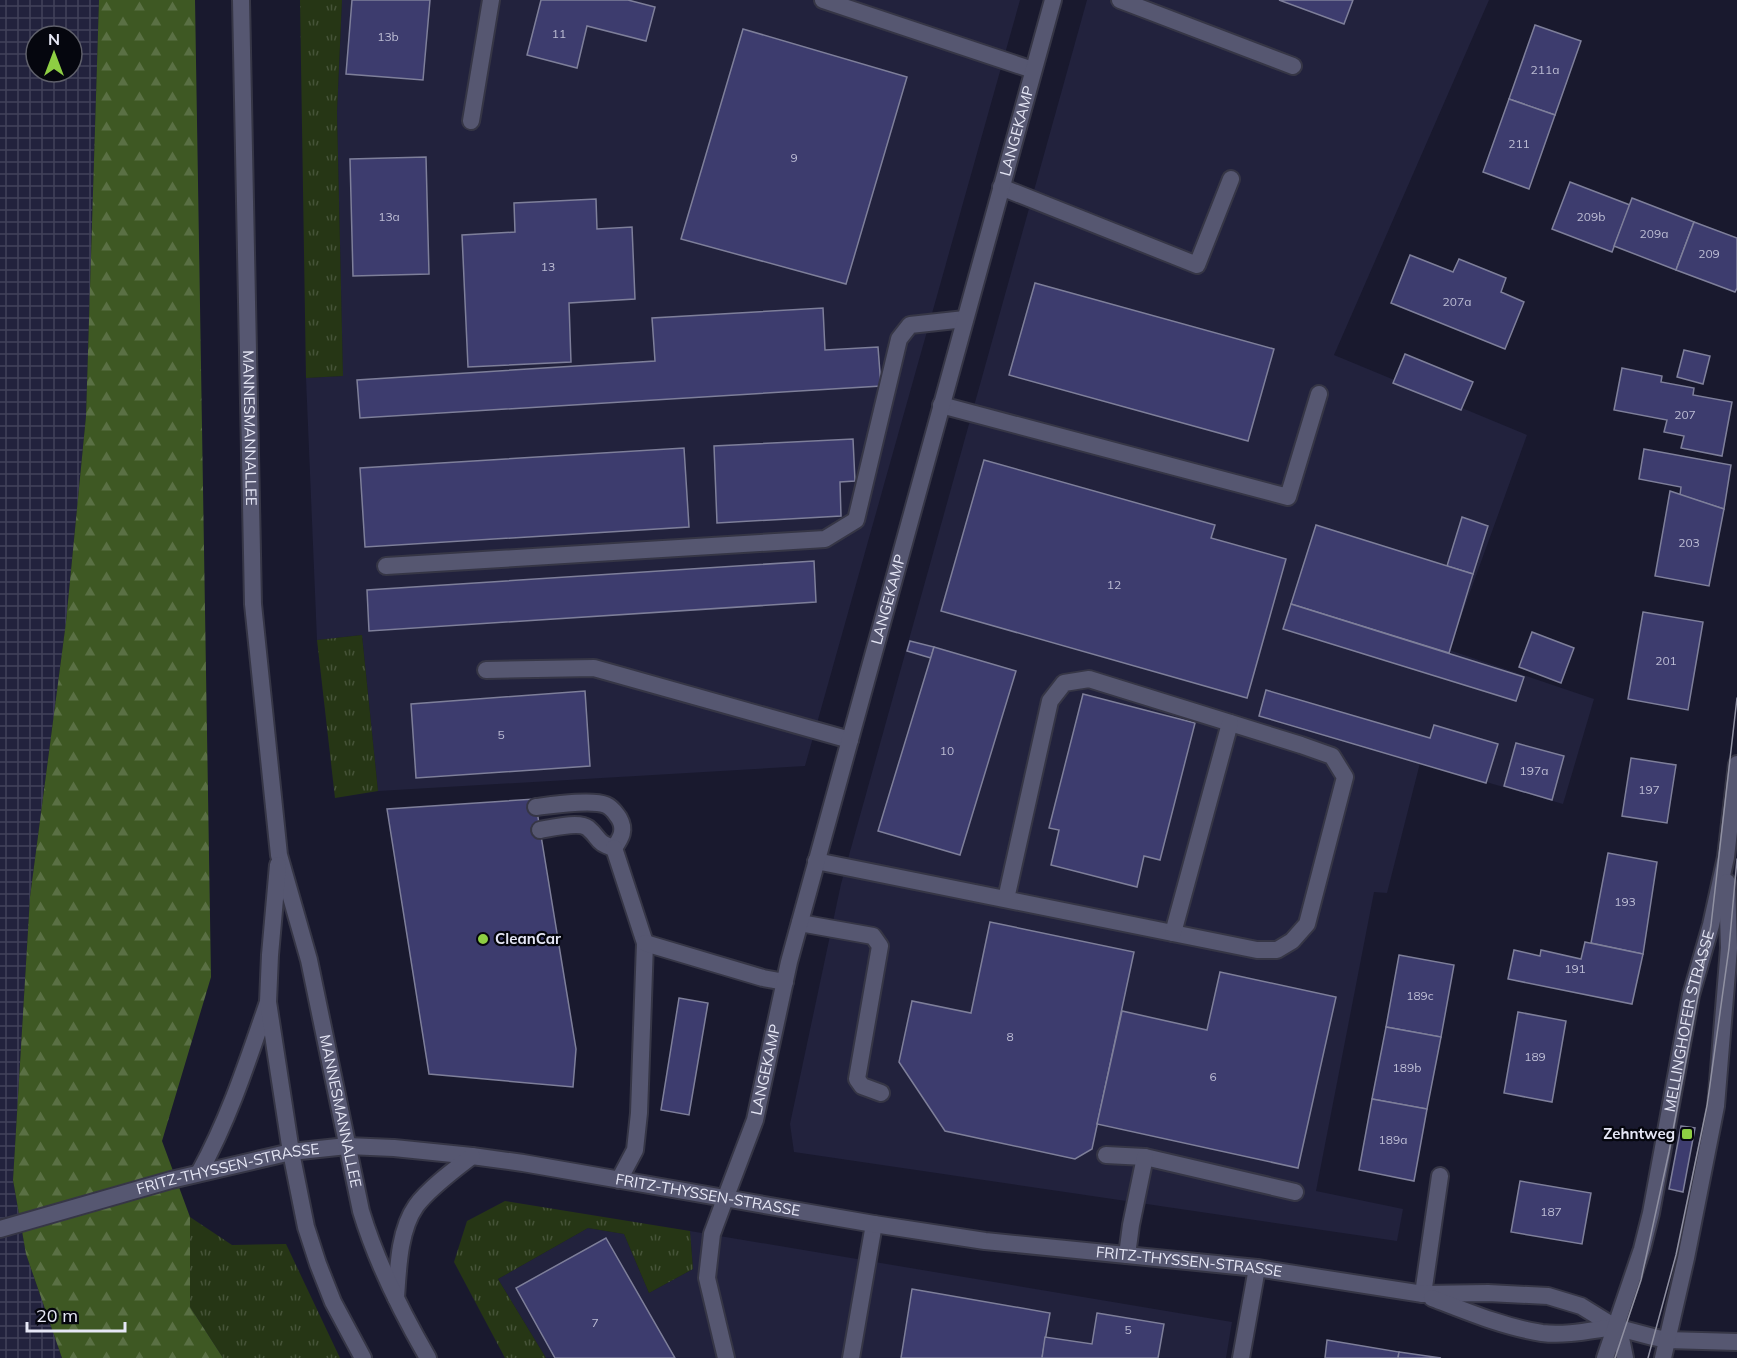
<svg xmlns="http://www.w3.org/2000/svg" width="1737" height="1358" font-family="Mulish,sans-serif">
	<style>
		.built { fill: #22223d }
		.industrial { fill: url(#industrial-grid); fill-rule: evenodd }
		.grass { fill: url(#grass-tufts) }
		.forest { fill: url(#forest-firs) }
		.building { fill: #3d3c6e; stroke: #7e7f9a; stroke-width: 1.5 }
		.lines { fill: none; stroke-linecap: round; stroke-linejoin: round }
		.service-casing { stroke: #363646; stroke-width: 20 }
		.minor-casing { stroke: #363646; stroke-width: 20 }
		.tertiary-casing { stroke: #363646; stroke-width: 20 }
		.secondary-casing { stroke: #363646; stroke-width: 20 }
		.service { stroke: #565771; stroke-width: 16 }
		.minor { stroke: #565771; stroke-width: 16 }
		.tertiary { stroke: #565771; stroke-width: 16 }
		.secondary { stroke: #565771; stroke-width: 16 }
		.tram { stroke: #9091a2; stroke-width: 1.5 }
		.poi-dot { fill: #8ece43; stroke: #05060e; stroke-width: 2 }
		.labels { text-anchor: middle; stroke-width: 4.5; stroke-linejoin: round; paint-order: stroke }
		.number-label { font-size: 12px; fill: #bcbcd4 }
		.street-label { font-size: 15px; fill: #e6e7f6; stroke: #05060e }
		.poi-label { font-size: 15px; font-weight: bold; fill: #e6e7f6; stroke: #05060e; text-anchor: start }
	</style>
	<defs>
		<pattern id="industrial-grid" width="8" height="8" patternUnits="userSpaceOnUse" patternTransform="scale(1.5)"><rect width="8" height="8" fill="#22223d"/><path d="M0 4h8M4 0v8" fill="none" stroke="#42425a"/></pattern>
		<pattern id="grass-tufts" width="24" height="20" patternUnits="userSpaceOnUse" patternTransform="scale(1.5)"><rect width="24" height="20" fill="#263615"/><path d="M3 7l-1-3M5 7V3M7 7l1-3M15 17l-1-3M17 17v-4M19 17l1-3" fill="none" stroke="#465338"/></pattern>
		<pattern id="forest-firs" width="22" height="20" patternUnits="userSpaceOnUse" patternTransform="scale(1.5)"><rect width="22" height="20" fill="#3e5823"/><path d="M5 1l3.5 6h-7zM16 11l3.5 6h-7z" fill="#5a7044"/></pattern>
	</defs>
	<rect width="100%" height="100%" fill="#19192e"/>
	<g class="built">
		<polygon points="342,0 1020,0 805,766 378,791 362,635 317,640 306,378 343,376 337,112"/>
		<polygon points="1087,0 1489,0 1334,355 1527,435 1449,650 1594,699 1563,804 1420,763 1387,893 1374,892 1316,1191 1403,1209 1397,1241 794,1152 790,1124 841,884"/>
		<polygon points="588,1228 624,1234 649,1293 693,1269 690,1231 1232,1322 1226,1358 546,1358 498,1279"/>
	</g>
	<path class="industrial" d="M0,0H99L86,416L66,622L30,897L13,1180L26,1254L62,1358H0ZM36,36H72V72H36Z"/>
	<g class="grass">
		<polygon points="300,0 342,0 337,112 343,376 306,378"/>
		<polygon points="362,635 378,791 335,798 317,640"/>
		<polygon points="505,1201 690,1231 693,1269 649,1293 624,1234 588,1228 498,1279 546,1358 505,1358 454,1262 467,1221"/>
		<polygon points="190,1217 232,1245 286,1244 340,1358 223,1358 190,1307"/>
	</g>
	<polygon class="forest" points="99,0 195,0 211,977 162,1141 190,1217 190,1307 223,1358 62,1358 26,1254 13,1180 30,897 66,622 86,416"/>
	<g class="building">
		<polygon points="352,0 430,0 423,80 346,74"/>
		<polygon points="541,0 628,0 655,7 646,41 587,26 577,68 527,55"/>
		<polygon points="1279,0 1353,0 1344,24"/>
		<polygon points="1535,25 1581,41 1555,115 1509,99"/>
		<polygon points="743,29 907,77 846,284 681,239"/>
		<polygon points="1509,99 1555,115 1529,189 1483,172"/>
		<polygon points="426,157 429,274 353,276 350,159"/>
		<polygon points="1570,182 1630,205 1612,252 1552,229"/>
		<polygon points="1632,198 1694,222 1676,270 1614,246"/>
		<polygon points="596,199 597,229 632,227 635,299 569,303 571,362 468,367 462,235 515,232 514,203"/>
		<polygon points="1694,222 1737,238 1737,288 1735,292 1676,270"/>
		<polygon points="1410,255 1453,272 1459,259 1506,278 1501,292 1524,302 1505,349 1391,303"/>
		<polygon points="1035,283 1274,349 1248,441 1009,375"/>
		<polygon points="823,308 825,350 878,347 881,386 360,418 357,380 655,361 652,318"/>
		<polygon points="1684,350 1710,356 1703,384 1677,377"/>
		<polygon points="1405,354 1473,382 1461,410 1393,383"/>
		<polygon points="1622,368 1662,376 1661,382 1694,388 1693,395 1732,402 1722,456 1681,448 1684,436 1664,432 1667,420 1614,410"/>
		<polygon points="853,439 855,481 840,482 841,516 717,523 714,446"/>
		<polygon points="684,448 689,527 365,547 360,468"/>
		<polygon points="1644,449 1731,465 1724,509 1680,495 1681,487 1639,479"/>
		<polygon points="984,460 1215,525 1211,538 1286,559 1247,698 941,611"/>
		<polygon points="1670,491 1724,509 1709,586 1655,576"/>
		<polygon points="1462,517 1488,526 1473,574 1447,566"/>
		<polygon points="1316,525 1473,574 1449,653 1291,604"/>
		<polygon points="814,561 816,602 369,631 367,590"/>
		<polygon points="1291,604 1524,677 1516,701 1283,629"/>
		<polygon points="1643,612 1703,622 1688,710 1628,699"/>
		<polygon points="1532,632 1574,648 1561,683 1519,667"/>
		<polygon points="910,641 934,647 931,658 907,651"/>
		<polygon points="934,647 1016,671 960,855 878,831"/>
		<polygon points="1266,690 1430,738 1434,725 1498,744 1486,783 1259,716"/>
		<polygon points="585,691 590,766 416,778 411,704"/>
		<polygon points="1083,694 1195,723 1160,860 1144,856 1137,887 1051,865 1059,830 1049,828"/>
		<polygon points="1516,743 1564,756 1552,800 1504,786"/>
		<polygon points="1631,758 1676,765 1667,823 1622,816"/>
		<polygon points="535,799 576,1049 573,1087 429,1074 387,809"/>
		<polygon points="1608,853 1657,862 1643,954 1591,943"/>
		<polygon points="990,922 1134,952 1092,1149 1075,1159 945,1131 899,1062 912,1001 971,1013"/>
		<polygon points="1585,942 1643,954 1632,1004 1508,979 1514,950 1540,956 1541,950 1581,959"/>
		<polygon points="1399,955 1454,965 1441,1037 1386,1027"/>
		<polygon points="1220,972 1336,997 1298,1168 1097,1124 1122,1011 1207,1030"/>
		<polygon points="679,998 708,1003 689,1115 661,1110"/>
		<polygon points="1518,1012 1566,1021 1552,1102 1504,1093"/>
		<polygon points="1386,1027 1441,1037 1427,1109 1372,1099"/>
		<polygon points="1372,1099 1427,1109 1414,1181 1359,1170"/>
		<polygon points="1681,1126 1695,1128 1683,1192 1669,1189"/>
		<polygon points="1520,1181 1591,1193 1582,1244 1511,1232"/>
		<polygon points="606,1238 675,1358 555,1358 516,1288"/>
		<polygon points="912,1289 1050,1313 1042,1358 901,1358"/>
		<polygon points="1097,1313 1164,1324 1158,1358 1042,1358 1045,1337 1092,1344"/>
		<polygon points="1327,1340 1399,1352 1398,1358 1325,1358"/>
		<polygon points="1399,1352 1441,1358 1398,1358"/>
	</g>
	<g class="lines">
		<g class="service-casing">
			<g id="service">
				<polyline points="823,0 1033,70"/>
				<polyline points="1120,0 1293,66"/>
				<polyline points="471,121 491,0"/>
				<polyline points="1001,187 1197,265 1231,179"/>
				<polyline points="941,405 1288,497 1319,394"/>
				<polyline points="386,566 825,539 856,520 899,339 910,325 965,319"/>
				<polyline points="486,670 594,668 850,740"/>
				<path d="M536,807C552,805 592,799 606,805C613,808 615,813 619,818C626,830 621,838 614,848"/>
				<path d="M540,830C552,828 579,821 588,828C601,839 595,842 614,848"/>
				<polyline points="614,848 645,943 639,1113 635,1150 619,1180"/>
				<polyline points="816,861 1257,950 1277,950 1292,941 1307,924 1345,777 1332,756 1301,745 1089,679 1064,683 1050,701 1006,899"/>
				<polyline points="800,923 873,936 880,946 857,1079 862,1086 881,1093"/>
				<polyline points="1173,933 1230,723"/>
				<polyline points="645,943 763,978 785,982"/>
				<polyline points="1106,1155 1145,1157 1295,1192"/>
				<polyline points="725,1199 712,1234 707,1278 726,1358"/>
				<polyline points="1127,1255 1131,1225 1145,1157"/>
				<polyline points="1423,1294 1440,1176"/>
				<polyline points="851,1358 874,1224"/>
				<polyline points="1241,1358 1257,1268"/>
			</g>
		</g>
		<g class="minor-casing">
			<g id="minor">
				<path id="s1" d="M725,1199L755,1120L789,962L1053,0"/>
			</g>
		</g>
		<g class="tertiary-casing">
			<g id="tertiary">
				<path d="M199,1173C229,1119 248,1060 268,1002"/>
				<path id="s2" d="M0,1229L171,1180L291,1152L347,1146L394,1148L472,1156L523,1163L874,1224L985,1241L1257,1268L1423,1294L1488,1293L1548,1296L1581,1306L1615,1327L1653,1337L1667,1340L1737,1342"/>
				<path d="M396,1298C398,1269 399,1230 416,1206C428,1189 455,1169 472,1156"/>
				<path d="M1432,1298C1468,1312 1504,1327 1542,1333C1566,1336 1592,1330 1615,1327"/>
				<polyline points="1615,1327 1621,1338 1625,1358"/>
				<path id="s3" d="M1605,1358L1642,1249L1651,1213L1691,995L1711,925L1726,857L1737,764"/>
				<polyline points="1663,1358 1686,1258 1716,1106 1729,948 1727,882"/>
			</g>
		</g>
		<g class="secondary-casing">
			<g id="secondary">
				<path id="s4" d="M241,0L253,604L279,855L309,960L361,1211C376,1261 402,1313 428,1358"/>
				<polyline points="278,865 270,955 268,1002 291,1152 306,1227 318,1264 333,1302 363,1358"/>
			</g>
		</g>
		<use href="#service" class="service"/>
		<use href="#minor" class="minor"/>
		<use href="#tertiary" class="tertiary"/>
		<use href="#secondary" class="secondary"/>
		<g class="tram">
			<polyline points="1615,1358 1641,1280 1669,1152 1711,925 1737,698"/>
			<polyline points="1648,1358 1676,1255 1707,1106 1729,948 1737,859"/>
		</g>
	</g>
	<g class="poi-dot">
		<circle cx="483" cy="939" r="6"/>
		<rect x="1681" y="1128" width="12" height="12" rx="3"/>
	</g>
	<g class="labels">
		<g class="number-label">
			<text x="559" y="38">11</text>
			<text x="388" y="41">13b</text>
			<text x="1545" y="74">211a</text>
			<text x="1519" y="148">211</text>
			<text x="794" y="162">9</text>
			<text x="389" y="221">13a</text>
			<text x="1591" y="221">209b</text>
			<text x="1654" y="238">209a</text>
			<text x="1709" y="258">209</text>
			<text x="548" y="271">13</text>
			<text x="1457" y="306">207a</text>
			<text x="1685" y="419">207</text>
			<text x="1689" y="547">203</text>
			<text x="1114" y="589">12</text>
			<text x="1666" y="665">201</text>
			<text x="501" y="739">5</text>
			<text x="947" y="755">10</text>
			<text x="1534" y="775">197a</text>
			<text x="1649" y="794">197</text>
			<text x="1625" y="906">193</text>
			<text x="1575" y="973">191</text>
			<text x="1420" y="1000">189c</text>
			<text x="1010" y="1041">8</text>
			<text x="1535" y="1061">189</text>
			<text x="1407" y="1072">189b</text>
			<text x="1213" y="1081">6</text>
			<text x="1393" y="1144">189a</text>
			<text x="1551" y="1216">187</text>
			<text x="595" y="1327">7</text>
			<text x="1128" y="1334">5</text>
		</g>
		<g class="street-label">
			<text dy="5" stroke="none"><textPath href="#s1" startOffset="1108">LANGEKAMP</textPath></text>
			<text dy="5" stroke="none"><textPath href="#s4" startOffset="428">MANNESMANNALLEE</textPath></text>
			<text dy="5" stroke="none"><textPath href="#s1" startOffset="622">LANGEKAMP</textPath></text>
			<text dy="5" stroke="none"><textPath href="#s3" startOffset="348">MELLINGHOFER STRASSE</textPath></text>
			<text dy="5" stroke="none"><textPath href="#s1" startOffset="136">LANGEKAMP</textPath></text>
			<text dy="5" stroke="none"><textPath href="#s4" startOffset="1120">MANNESMANNALLEE</textPath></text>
			<text dy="5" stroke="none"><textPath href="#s2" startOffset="236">FRITZ-THYSSEN-STRASSE</textPath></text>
			<text dy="5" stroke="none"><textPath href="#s2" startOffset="722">FRITZ-THYSSEN-STRASSE</textPath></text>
			<text dy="5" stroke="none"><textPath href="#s2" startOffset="1208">FRITZ-THYSSEN-STRASSE</textPath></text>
		</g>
		<g class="poi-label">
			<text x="495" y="944">CleanCar</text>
			<text x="1675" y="1139" text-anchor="end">Zehntweg</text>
		</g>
	</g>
	<g transform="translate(54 54)"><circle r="28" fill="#05060e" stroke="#5f606b" stroke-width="1.5"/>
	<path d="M0-4.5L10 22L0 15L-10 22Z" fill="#8ece43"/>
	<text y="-9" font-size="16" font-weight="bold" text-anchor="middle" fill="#e6e7f6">N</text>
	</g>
	<path d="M27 1322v9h98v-9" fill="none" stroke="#e6e7f6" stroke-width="3"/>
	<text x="36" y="1322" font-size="18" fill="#e6e7f6" stroke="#05060e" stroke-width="4.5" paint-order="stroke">20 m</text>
</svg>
